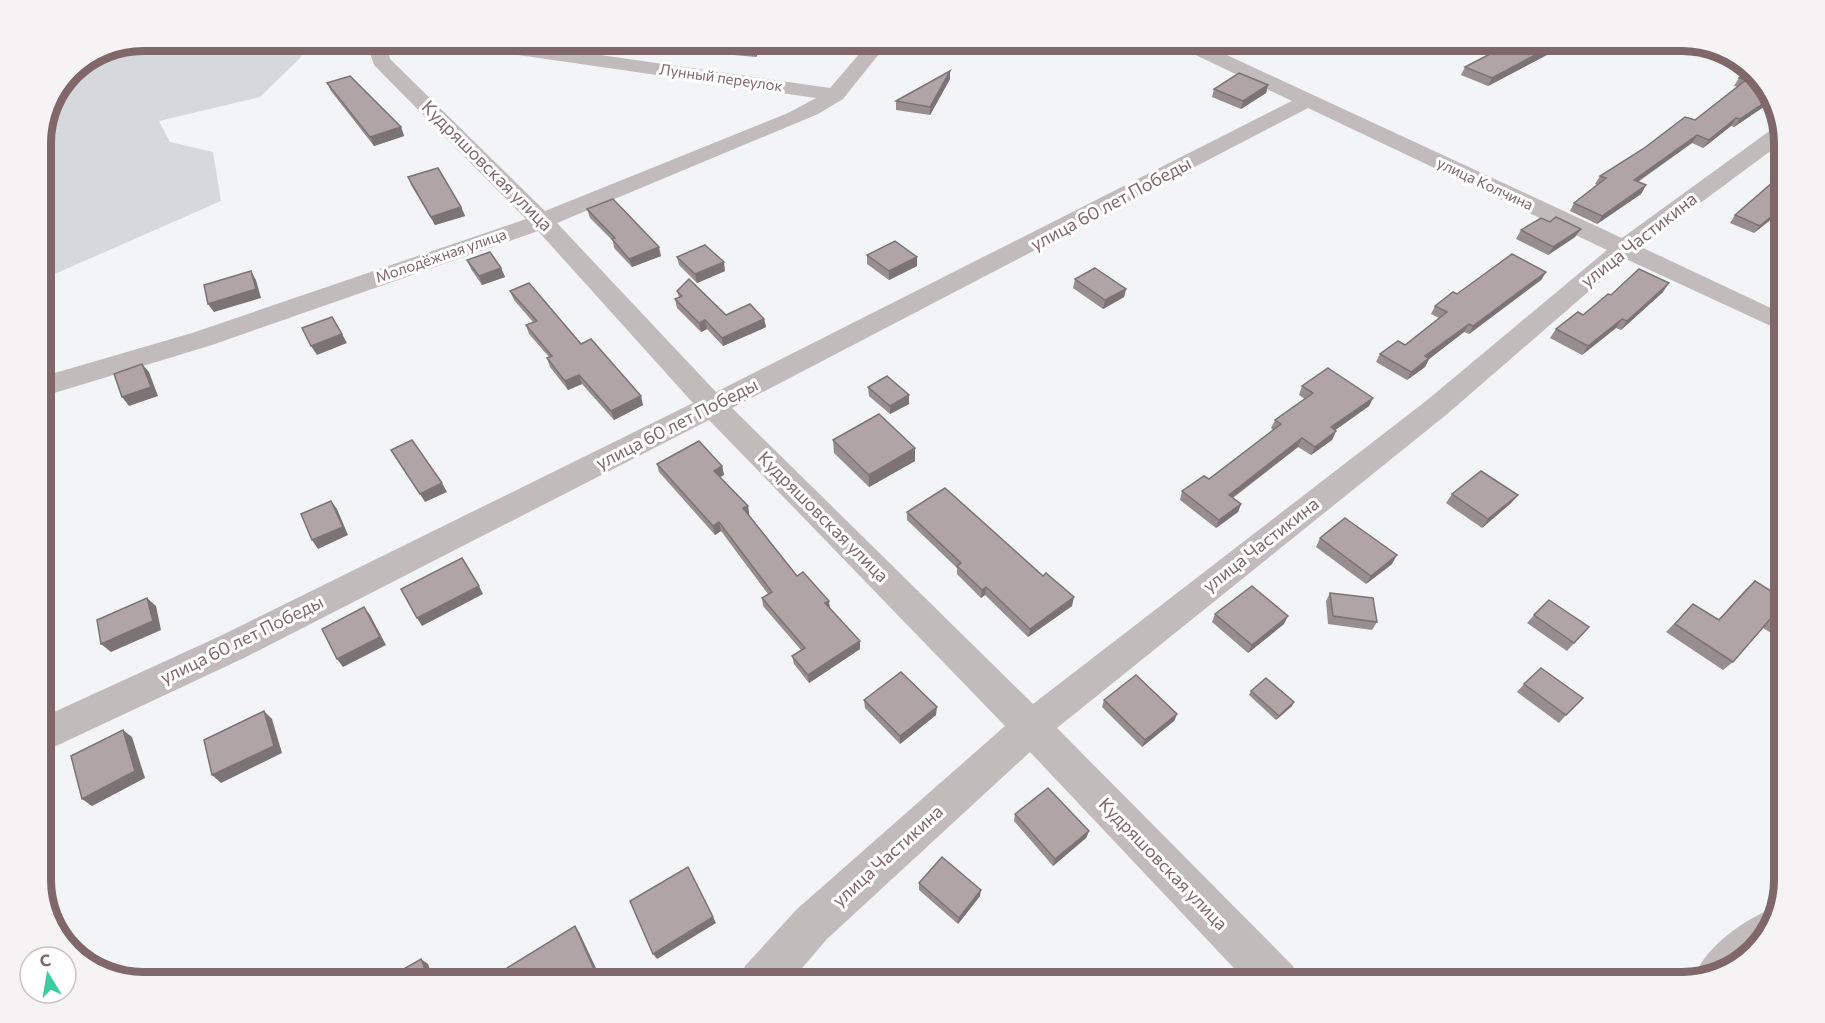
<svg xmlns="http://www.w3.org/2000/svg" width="1825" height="1023" font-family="Commissioner,sans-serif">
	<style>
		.green { fill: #d7d7de }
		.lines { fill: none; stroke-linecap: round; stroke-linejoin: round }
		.minor { fill: #c2bbbb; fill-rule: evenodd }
		.wall { fill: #988d8f }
		.shaded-wall { fill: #7c7374 }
		.building { fill: #b1a4a6; stroke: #7c7374; stroke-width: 1.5 }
		.labels { text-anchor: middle; stroke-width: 6; stroke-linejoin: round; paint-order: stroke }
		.far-street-label { font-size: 15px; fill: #80686a; stroke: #fff }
		.street-label { font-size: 18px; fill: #80686a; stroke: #fff }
		.rim { fill: none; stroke: #80686a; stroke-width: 8 }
	</style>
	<rect width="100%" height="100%" fill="#f2f4f5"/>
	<polygon class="green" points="305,47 300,58 260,97 159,121 170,142 213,152 221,201 41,280 41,137 71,70 104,48"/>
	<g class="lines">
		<g class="minor">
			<path d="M1177,43H1201L1622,238L1775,127L1781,126L1784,141L1641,247L1784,314V332L1626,259L1446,415L1057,728L1293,966L1299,982H1247L1030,752L827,939L790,982H739L745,966L797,909L1005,726L709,420L244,658L41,753V718L220,636L693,403L538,231L212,345L41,397V377L192,333L526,219L374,65L368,47H387L390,59L545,211L788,113L816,98L498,52L489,46H538L830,88L868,44H887L843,99L818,114L557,223L716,392L1292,101L1179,47ZM1308,108L1607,250L1426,401L1033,704L732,408Z"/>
			<path d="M1771,909L1776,911L1771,931L1733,969L1698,978L1696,973C1707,946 1744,920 1771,909Z"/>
		</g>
	</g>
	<g class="wall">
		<polygon points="1562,41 1558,49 1488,86 1461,75 1465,67"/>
		<polygon points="711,45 764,45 756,57 712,53"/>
		<polygon points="950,71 950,79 930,115 896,110 896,101"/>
		<polygon points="1739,78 1767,86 1770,93 1766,96 1765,106 1734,127 1731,126 1703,148 1692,143 1638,182 1646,185 1641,194 1597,224 1570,211 1574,203 1597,185 1595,184 1600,176 1695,120 1738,87 1734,86"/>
		<polygon points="327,83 401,127 404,136 374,146 331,91"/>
		<polygon points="1268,85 1266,93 1241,109 1212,97 1214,89"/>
		<polygon points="408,177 461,207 465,216 435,225 411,185"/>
		<polygon points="587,209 661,256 632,267 614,248 613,241 590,218"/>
		<polygon points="1784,209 1754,233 1730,223 1735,215"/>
		<polygon points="1521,230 1575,237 1548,255 1516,239"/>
		<polygon points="867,255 917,257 917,266 889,280 867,264"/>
		<polygon points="677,257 725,271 697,283 679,265"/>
		<polygon points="467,260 501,268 505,277 482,285 471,269"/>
		<polygon points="1546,272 1541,280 1469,334 1464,332 1429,359 1425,367 1407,380 1376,362 1380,354 1405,345 1439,318 1431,314 1435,306 1457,294"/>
		<polygon points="1075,279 1126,289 1124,297 1103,309 1073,288"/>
		<polygon points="510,291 581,344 643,405 614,420 582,384 568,390 550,367 547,358 549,357 529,334 526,325 533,322 514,300"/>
		<polygon points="677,291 726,315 764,319 766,327 723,346 707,329 701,332 677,308 675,299 679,297"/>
		<polygon points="1663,292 1621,330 1616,328 1582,355 1550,338 1556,329 1583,315 1611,295"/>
		<polygon points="1302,386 1373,398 1369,406 1335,430 1336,431 1332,440 1311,455 1298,447 1233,498 1241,504 1238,512 1216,528 1180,500 1182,491 1209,479 1273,430 1271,428 1275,420 1305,399 1299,395"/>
		<polygon points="868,387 909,395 909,404 890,414 869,396"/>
		<polygon points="833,440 915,448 915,461 869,487 834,453"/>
		<polygon points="657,464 722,466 724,475 720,477 748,506 749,514 748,515 797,576 830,609 860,649 809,683 794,664 792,656 801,650 763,606 762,598 768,594 721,531 715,535 659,472"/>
		<polygon points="1452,494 1518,495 1511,503 1482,528 1446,503"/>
		<polygon points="907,512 1043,576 1072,606 1028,637 985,595 981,598 957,574 957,568 907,520"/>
		<polygon points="1320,538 1392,564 1366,584 1316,547"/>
		<polygon points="1755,581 1784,599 1784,639 1783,640 1763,628 1733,662 1723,670 1666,632 1693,604 1718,620 1746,589"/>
		<polygon points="1330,593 1377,622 1372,630 1328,624 1326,601"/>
		<polygon points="1215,614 1284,624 1248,653 1212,622"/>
		<polygon points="1534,615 1589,627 1567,651 1527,623"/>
		<polygon points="1524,684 1566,715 1559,723 1517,692"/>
		<polygon points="1251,691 1292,706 1276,720 1249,695"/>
		<polygon points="864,700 936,715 900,744 865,708"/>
		<polygon points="1104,700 1177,714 1174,721 1142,747 1102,707"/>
		<polygon points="1015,814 1089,831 1086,838 1053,866 1014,821"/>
		<polygon points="919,883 980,896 958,924 919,890"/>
	</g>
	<g class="shaded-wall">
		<polygon points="1562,41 1558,49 1488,86 1492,78"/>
		<polygon points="758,45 764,45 756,57 755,50"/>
		<polygon points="950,71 950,79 930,115 930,107"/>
		<polygon points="1268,85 1266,93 1241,109 1243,101"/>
		<polygon points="1769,90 1770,93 1757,103 1763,95"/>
		<polygon points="1771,98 1765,106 1734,127 1740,119"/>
		<polygon points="1736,118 1731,126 1703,148 1709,140"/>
		<polygon points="401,127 404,136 374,146 370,137"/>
		<polygon points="1697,135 1692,143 1628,188 1634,180"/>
		<polygon points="1646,185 1641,194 1597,224 1602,216"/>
		<polygon points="1784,206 1784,209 1754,233 1760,226"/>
		<polygon points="461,207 465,216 435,225 431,217"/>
		<polygon points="1581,229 1575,237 1548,255 1553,247"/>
		<polygon points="659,247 661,256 632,267 629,259"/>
		<polygon points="917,257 917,266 889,280 889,271"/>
		<polygon points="724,262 725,271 697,283 695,274"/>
		<polygon points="501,268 505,277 482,285 479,276"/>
		<polygon points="251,271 256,280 261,298 214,312 208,304"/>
		<polygon points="1546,272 1541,280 1469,334 1473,326"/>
		<polygon points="1669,283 1663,292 1621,330 1627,321"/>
		<polygon points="1126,289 1124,297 1103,309 1105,300"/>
		<polygon points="764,319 766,327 723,346 722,338"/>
		<polygon points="1622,319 1616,328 1582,355 1588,346"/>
		<polygon points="705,320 707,329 701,332 699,323"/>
		<polygon points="1469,324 1464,332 1429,359 1425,367 1407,380 1411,372 1425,356"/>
		<polygon points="342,334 347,343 317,355 311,346"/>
		<polygon points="142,364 149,372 158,396 129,406 122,397"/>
		<polygon points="579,375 582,384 568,390 565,381"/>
		<polygon points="909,395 909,404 890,414 890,406"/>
		<polygon points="641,396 643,405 614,420 611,411"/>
		<polygon points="1373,398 1369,406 1327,436 1331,427"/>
		<polygon points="41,412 51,438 41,442"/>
		<polygon points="1336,431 1332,440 1311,455 1315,447"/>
		<polygon points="1302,438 1298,447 1225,503 1229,495"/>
		<polygon points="915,448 915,461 869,487 869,475"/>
		<polygon points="722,466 724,475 716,479 714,471"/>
		<polygon points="442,483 447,492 425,502 420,494"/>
		<polygon points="1518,495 1511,503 1482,528 1488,519"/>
		<polygon points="331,501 337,509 348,535 318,549 312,540"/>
		<polygon points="1241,504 1238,512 1216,528 1219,520"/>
		<polygon points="748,506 749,514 745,517 743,508"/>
		<polygon points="719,522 721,531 715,535 713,526"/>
		<polygon points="1397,555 1392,564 1366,584 1371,576"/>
		<polygon points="479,586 483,594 422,626 417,618"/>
		<polygon points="986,587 985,595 981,598 982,590"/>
		<polygon points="1074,597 1072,606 1028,637 1030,629"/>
		<polygon points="147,598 156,606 161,630 111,652 101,644"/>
		<polygon points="829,601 830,609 825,603"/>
		<polygon points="364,607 370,615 386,645 343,667 337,659"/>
		<polygon points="1288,616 1284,624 1248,653 1252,645"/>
		<polygon points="860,641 860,649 809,683 808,675"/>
		<polygon points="1294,702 1292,706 1276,720 1279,716"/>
		<polygon points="937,707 936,715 900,744 900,736"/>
		<polygon points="264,711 272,719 282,753 221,783 212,775"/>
		<polygon points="1177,714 1174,721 1142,747 1145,740"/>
		<polygon points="123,730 132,737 145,778 92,806 82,799"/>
		<polygon points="1089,831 1086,838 1053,866 1055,859"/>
		<polygon points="981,890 980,896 958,924 959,918"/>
		<polygon points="713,917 716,923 657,959 653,954"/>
		<polygon points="575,926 579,932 602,981 600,982 587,982"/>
		<polygon points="421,959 428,964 435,982 430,982"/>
	</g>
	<g class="building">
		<polygon points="1515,41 1561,41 1492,78 1465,67"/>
		<polygon points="711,45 758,45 755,50"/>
		<polygon points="1750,70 1767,86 1769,90 1763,95 1771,98 1740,119 1736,118 1709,140 1697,135 1634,180 1646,185 1602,216 1574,203 1606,178 1600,176 1643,149 1685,117 1695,120 1746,80 1739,78"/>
		<polygon points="950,71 930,107 896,101"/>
		<polygon points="1239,73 1268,85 1243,101 1214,89"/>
		<polygon points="350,76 401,127 370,137 327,83"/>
		<polygon points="438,168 461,207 431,217 408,177"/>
		<polygon points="1772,183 1784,189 1784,206 1760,226 1735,215"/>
		<polygon points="613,199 659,247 629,259 612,239 615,238 587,209"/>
		<polygon points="1556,217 1581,229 1553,247 1521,230 1541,218 1550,222"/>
		<polygon points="895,241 917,257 889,271 867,255"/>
		<polygon points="705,245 724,262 695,274 677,257"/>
		<polygon points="490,252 501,268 479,276 467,260"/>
		<polygon points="1512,254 1546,272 1473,326 1469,324 1425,356 1429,358 1411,372 1380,354 1398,341 1405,345 1447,312 1435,306 1453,292 1457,294"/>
		<polygon points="1095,268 1126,289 1105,300 1075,279"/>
		<polygon points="1639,269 1669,283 1627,321 1622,319 1588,346 1556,329 1578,312 1583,315 1608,294 1611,295"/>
		<polygon points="251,271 256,289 208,304 204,285"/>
		<polygon points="689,279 726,315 750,304 764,319 722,338 705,320 699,323 675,299 682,296 677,291"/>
		<polygon points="529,283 581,344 591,339 641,396 611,411 579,375 565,381 547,358 552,356 526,325 537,321 510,291"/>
		<polygon points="332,317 342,334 311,346 302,328"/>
		<polygon points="142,364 151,387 122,397 114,374"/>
		<polygon points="1328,368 1373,398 1331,427 1336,431 1315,447 1302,438 1229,495 1241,504 1219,520 1182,491 1204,476 1209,479 1281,424 1275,420 1313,393 1302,386"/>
		<polygon points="887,376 909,395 890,406 868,387"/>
		<polygon points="879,414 915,448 869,475 833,440"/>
		<polygon points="412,440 442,483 420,494 391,450"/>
		<polygon points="699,441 722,466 714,471 748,506 743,508 797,576 803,572 829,601 825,603 860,641 808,675 792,656 805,648 762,598 772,592 719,522 713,526 657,464"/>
		<polygon points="1481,471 1518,495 1488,519 1452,494"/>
		<polygon points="945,488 1043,576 1046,573 1074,597 1030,629 986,587 982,590 957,566 961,563 907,512"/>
		<polygon points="331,501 343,527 312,540 301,514"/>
		<polygon points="1345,518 1397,555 1371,576 1320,538"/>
		<polygon points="462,558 479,586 417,618 401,589"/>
		<polygon points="1755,581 1784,599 1784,627 1771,618 1733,662 1675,624 1693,604 1719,620"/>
		<polygon points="1252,586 1288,616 1252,645 1215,614"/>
		<polygon points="1330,593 1373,598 1377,622 1333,616"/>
		<polygon points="147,598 153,621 101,644 97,620"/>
		<polygon points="1549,600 1589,627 1574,643 1534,615"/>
		<polygon points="364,607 380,637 337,659 322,629"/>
		<polygon points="1541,668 1583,698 1566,715 1524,684"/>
		<polygon points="901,672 937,707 900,736 864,700"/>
		<polygon points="1136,675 1177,714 1145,740 1104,700"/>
		<polygon points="1266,678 1294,702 1279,716 1251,691"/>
		<polygon points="264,711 274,746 212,775 204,740"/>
		<polygon points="123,730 135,771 82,799 71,756"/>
		<polygon points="1048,788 1089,831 1055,859 1015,814"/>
		<polygon points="942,857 981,890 959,918 919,883"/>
		<polygon points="688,867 713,917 653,954 630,901"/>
		<polygon points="575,926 597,976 587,982 513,982 507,968"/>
		<polygon points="421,959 430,982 381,982"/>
	</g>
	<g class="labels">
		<g class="far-street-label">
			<text transform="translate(721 78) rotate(8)" y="5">Лунный переулок</text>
			<text transform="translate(1485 184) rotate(25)" y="5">улица Колчина</text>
			<text transform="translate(441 256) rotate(-19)" y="5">Молодёжная улица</text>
		</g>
		<g class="street-label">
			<text transform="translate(487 166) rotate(45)" y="6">Кудряшовская улица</text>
			<text transform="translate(1111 204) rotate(-28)" y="6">улица 60 лет Победы</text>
			<text transform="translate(1639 240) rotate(-38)" y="6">улица Частикина</text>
			<text transform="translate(677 424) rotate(-27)" y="6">улица 60 лет Победы</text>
			<text transform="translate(823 517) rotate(45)" y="6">Кудряшовская улица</text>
			<text transform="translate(1261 545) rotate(-38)" y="6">улица Частикина</text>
			<text transform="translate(242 640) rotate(-26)" y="6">улица 60 лет Победы</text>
			<text transform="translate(888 856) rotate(-42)" y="6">улица Частикина</text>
			<text transform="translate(1163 864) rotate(46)" y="6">Кудряшовская улица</text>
		</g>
	</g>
	<path d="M0 0H1825V1023H0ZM143 51H1682A92 92 0 0 1 1774 143V880A92 92 0 0 1 1682 972H143A92 92 0 0 1 51 880V143A92 92 0 0 1 143 51Z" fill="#f5f3f3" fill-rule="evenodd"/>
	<path class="rim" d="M143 51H1682A92 92 0 0 1 1774 143V880A92 92 0 0 1 1682 972H143A92 92 0 0 1 51 880V143A92 92 0 0 1 143 51Z"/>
	<g transform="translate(48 975) rotate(349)"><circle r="28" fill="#ffffff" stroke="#ccc3c3" stroke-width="1.5"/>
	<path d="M0-4.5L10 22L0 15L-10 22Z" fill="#3bcda2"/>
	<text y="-9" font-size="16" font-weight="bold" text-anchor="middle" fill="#80686a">С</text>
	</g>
</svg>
